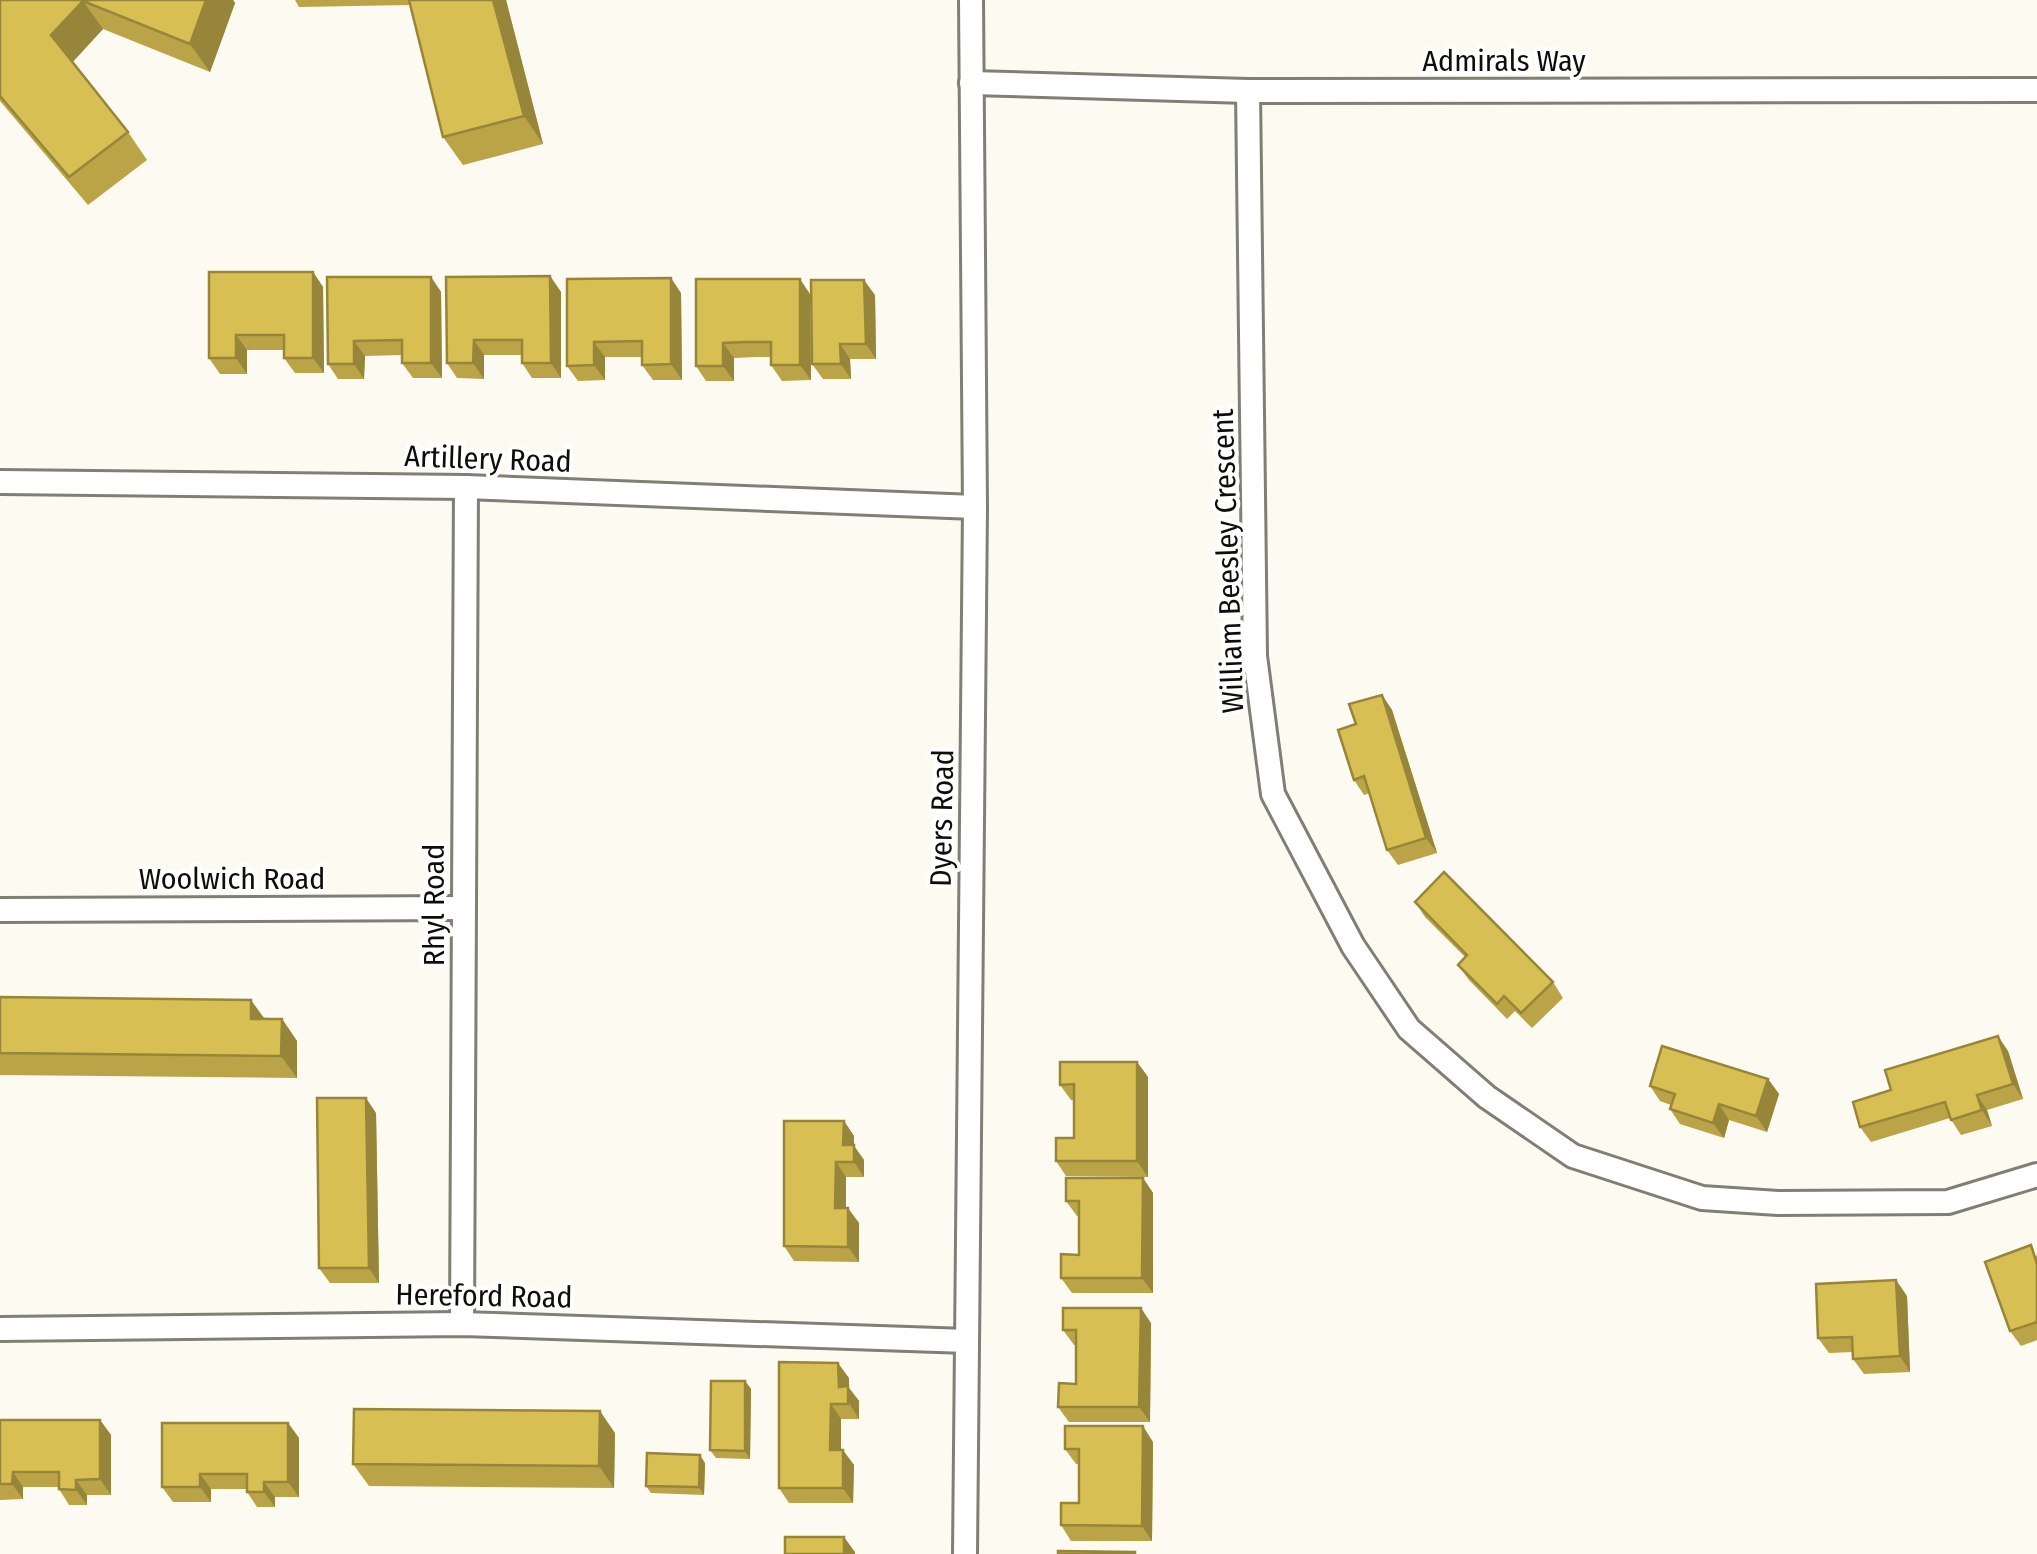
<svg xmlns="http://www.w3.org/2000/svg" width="2037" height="1554" font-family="'Fira Sans Condensed',sans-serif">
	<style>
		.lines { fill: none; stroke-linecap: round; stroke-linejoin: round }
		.lane-casing { stroke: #807e75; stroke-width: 28 }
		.lane { stroke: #fff; stroke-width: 22 }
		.wall { fill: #baa447 }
		.shaded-wall { fill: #97863a }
		.building { fill: #d8bf53; stroke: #97863a; stroke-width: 2.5 }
		.labels { text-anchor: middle; stroke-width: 8; stroke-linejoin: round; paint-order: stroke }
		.street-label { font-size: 30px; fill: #0d0d09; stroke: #fff }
	</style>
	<rect width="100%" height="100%" fill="#fdfbf1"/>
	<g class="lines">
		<g class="lane-casing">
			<g id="lane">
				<polyline points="971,83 1248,91 2037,90"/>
				<polyline points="1248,91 1255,656 1273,794 1353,946 1409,1029 1487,1097 1573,1156 1702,1198 1778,1203 1948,1202 2037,1175"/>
				<polyline points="0,482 466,487 975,507"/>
				<polyline points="0,910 464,908"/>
				<polyline points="462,1324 466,487"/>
				<polyline points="0,1329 462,1324 967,1341"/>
				<polyline points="965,1554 975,507 971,0"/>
			</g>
		</g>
		<use href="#lane" class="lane"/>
	</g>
	<g class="wall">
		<polygon points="0,0 233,0 235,3 210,72 103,29 72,62 128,132 147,160 88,205 0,101"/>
		<polygon points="295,0 506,0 543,144 463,165 443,137 410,5 299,7"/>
		<polygon points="313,272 323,287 324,373 295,373 284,358 284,350 247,350 247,374 220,374 209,358"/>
		<polygon points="550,276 561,292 561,378 532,378 522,363 522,355 484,355 484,379 457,378 447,363"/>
		<polygon points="431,277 441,292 442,378 413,378 402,363 402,355 365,356 364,379 338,379 328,364"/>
		<polygon points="567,279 681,293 682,380 653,380 642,365 642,357 605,357 605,380 578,381 567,366"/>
		<polygon points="696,279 810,294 811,380 782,381 771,365 771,357 756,357 734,358 734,381 706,381 696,366"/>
		<polygon points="875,295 876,359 850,359 851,379 823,379 812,364"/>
		<polygon points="1382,695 1392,710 1437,853 1398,865 1387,850 1370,793 1364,795 1354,780 1356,724"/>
		<polygon points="1415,902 1553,982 1563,998 1532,1028 1515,1011 1507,1019 1469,980 1458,965 1465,957 1425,917"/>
		<polygon points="0,997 282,1019 297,1041 297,1078 0,1075"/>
		<polygon points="2008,1051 2023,1099 1987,1110 1992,1126 1961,1135 1950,1118 1871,1142 1860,1127 1891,1090"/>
		<polygon points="1137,1062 1148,1077 1148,1177 1066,1176 1056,1161 1074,1138 1074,1100 1071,1100 1060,1085"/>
		<polygon points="1768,1079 1779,1094 1767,1132 1729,1120 1724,1138 1680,1124 1670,1109 1671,1105 1660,1101 1650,1086"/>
		<polygon points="376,1113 379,1283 330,1283 319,1268"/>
		<polygon points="844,1121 854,1136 854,1146 864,1160 864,1177 846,1177 846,1208 859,1223 859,1262 794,1261 784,1246"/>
		<polygon points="1143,1178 1153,1193 1153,1293 1072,1293 1061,1278 1079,1255 1079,1216 1077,1216 1066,1201"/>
		<polygon points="2037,1254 2037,1340 2021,1346 2010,1331"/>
		<polygon points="1907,1296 1910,1372 1864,1374 1853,1359 1853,1352 1829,1353 1818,1338"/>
		<polygon points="1151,1323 1150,1422 1069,1422 1058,1407 1076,1384 1076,1345 1074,1345 1063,1330"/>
		<polygon points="779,1362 849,1378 849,1388 859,1401 859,1419 841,1419 841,1450 854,1465 853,1503 789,1503 779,1488"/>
		<polygon points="745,1381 751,1389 750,1459 716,1458 710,1450"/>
		<polygon points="0,1420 100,1420 111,1435 111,1495 87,1495 87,1505 69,1505 59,1489 59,1487 23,1487 23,1499 0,1500"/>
		<polygon points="288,1423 299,1438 299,1497 275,1497 275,1507 257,1507 247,1492 247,1489 211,1489 211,1502 173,1502 162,1487"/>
		<polygon points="615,1433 614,1488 369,1486 353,1464"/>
		<polygon points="1153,1442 1152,1541 1071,1541 1061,1525 1079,1503 1079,1464 1076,1464 1065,1449"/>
		<polygon points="705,1463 704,1495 651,1493 646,1486"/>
	</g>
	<g class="shaded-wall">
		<polygon points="206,0 233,0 235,3 210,72 190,44"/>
		<polygon points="493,0 506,0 543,144 524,116"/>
		<polygon points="83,1 103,29 71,64 51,35"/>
		<polygon points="313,272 323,287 324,373 313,358"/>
		<polygon points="550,276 561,292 561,378 551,363"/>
		<polygon points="431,277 441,292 442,378 431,363"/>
		<polygon points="671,278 681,293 682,380 671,364"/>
		<polygon points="800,279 810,294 811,380 800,365"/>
		<polygon points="864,280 875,295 876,359 866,344"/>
		<polygon points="236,335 247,350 247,374 236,358"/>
		<polygon points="474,340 484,355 484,379 473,363"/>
		<polygon points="354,341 365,356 364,379 354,364"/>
		<polygon points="594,342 605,357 605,380 594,365"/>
		<polygon points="723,343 734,358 734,381 723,366"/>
		<polygon points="840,344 850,359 851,379 841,364"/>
		<polygon points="1382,695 1392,710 1437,853 1426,838"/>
		<polygon points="251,1000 267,1022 251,1019"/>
		<polygon points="282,1019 297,1041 297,1078 281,1056"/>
		<polygon points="1998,1036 2008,1051 2023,1099 2013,1084"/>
		<polygon points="1137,1062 1148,1077 1148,1177 1137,1161"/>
		<polygon points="1768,1079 1779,1094 1767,1132 1756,1116"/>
		<polygon points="1977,1095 1987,1110 1992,1126 1982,1110"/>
		<polygon points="366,1098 376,1113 379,1283 369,1268"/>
		<polygon points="1719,1104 1729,1120 1724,1138 1713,1123"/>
		<polygon points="844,1121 854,1136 854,1146 864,1160 864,1177 843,1145"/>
		<polygon points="836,1162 846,1177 846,1224 835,1208"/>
		<polygon points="1143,1178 1153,1193 1153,1293 1142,1278"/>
		<polygon points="848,1208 859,1223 859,1262 848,1247"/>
		<polygon points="1896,1280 1907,1296 1910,1372 1900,1356"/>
		<polygon points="1141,1308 1151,1323 1150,1422 1139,1407"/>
		<polygon points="838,1363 849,1378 849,1388 859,1401 859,1419 839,1387"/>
		<polygon points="745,1381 751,1389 750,1459 745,1451"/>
		<polygon points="831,1404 841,1419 841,1465 830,1450"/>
		<polygon points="600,1411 615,1433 614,1488 599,1466"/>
		<polygon points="100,1420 111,1435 111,1495 100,1479"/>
		<polygon points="288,1423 299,1438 299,1497 288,1482"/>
		<polygon points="1143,1426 1153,1442 1152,1541 1142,1526"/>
		<polygon points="843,1450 854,1465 853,1503 843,1488"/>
		<polygon points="700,1455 705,1463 704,1495 699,1487"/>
		<polygon points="13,1472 23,1487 23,1499 12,1484"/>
		<polygon points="200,1474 211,1489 211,1502 200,1487"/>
		<polygon points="76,1480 87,1495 87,1505 76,1490"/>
		<polygon points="264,1482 275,1497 275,1507 264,1492"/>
		<polygon points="844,1537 855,1552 855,1554 844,1554"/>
	</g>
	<g class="building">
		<polygon points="0,0 206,0 190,44 83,1 51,35 128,132 69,177 0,96"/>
		<polygon points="409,0 493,0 524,116 443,137"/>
		<polygon points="209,272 313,272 313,358 284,358 284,335 236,335 236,358 209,358"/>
		<polygon points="550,276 551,363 522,363 522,340 474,340 473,363 447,363 446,277"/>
		<polygon points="327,277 431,277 431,363 402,363 402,340 354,341 354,364 328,364"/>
		<polygon points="671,278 671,364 642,365 642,341 594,342 594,365 567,366 567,279"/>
		<polygon points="696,279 800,279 800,365 771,365 771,342 745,342 723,343 723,366 696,366"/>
		<polygon points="811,280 864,280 866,344 840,344 841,364 812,364"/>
		<polygon points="1382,695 1426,838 1387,850 1364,776 1354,780 1338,730 1356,724 1349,704"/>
		<polygon points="1444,872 1553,982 1521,1013 1504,996 1497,1004 1458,965 1467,955 1415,902"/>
		<polygon points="0,997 251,1000 251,1019 282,1019 281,1056 0,1053"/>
		<polygon points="1998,1036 2013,1084 1977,1095 1982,1110 1951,1120 1945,1102 1860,1127 1853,1102 1891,1090 1885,1070"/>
		<polygon points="1662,1046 1768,1079 1756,1116 1719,1104 1713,1123 1670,1109 1675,1094 1650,1086"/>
		<polygon points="1060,1062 1137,1062 1137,1161 1056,1161 1056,1138 1074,1138 1074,1084 1060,1085"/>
		<polygon points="317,1098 366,1098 369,1268 319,1268"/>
		<polygon points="784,1121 844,1121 843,1145 854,1145 854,1162 836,1162 835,1208 848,1208 848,1247 784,1246"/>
		<polygon points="1066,1178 1143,1178 1142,1278 1061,1278 1061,1254 1079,1255 1079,1201 1066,1201"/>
		<polygon points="2031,1245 2037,1264 2037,1322 2010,1331 1985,1262"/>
		<polygon points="1896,1280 1900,1356 1853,1359 1852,1337 1818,1338 1816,1284"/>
		<polygon points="1063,1308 1141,1308 1139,1407 1058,1407 1059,1383 1076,1384 1076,1330 1063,1330"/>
		<polygon points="779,1362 838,1363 839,1387 848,1386 848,1404 831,1404 830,1450 843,1450 843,1488 779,1488"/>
		<polygon points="711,1381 745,1381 745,1451 710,1450"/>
		<polygon points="354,1409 600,1411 599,1466 353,1464"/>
		<polygon points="0,1420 100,1420 100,1479 76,1480 76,1490 59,1489 59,1472 13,1472 12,1484 0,1484"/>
		<polygon points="162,1423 288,1423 288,1482 264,1482 264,1492 247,1492 247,1474 200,1474 200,1487 162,1487"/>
		<polygon points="1065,1426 1143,1426 1142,1526 1061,1525 1061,1503 1079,1503 1079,1449 1065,1449"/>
		<polygon points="647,1453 700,1455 699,1487 646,1486"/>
		<rect x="785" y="1537" width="59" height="17"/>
		<polygon points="1058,1551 1135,1552 1135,1554 1058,1554"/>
	</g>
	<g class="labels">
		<g class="street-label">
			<text x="1504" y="71">Admirals Way</text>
			<text transform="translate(488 459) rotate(2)" y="10">Artillery Road</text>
			<text transform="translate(1228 561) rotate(-92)" y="10">William Beesley Crescent</text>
			<text transform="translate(942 818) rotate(-89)" y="10">Dyers Road</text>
			<text x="232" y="889">Woolwich Road</text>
			<text transform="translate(434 905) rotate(-90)" y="10">Rhyl Road</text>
			<text transform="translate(484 1296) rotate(1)" y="10">Hereford Road</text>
		</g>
	</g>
</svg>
